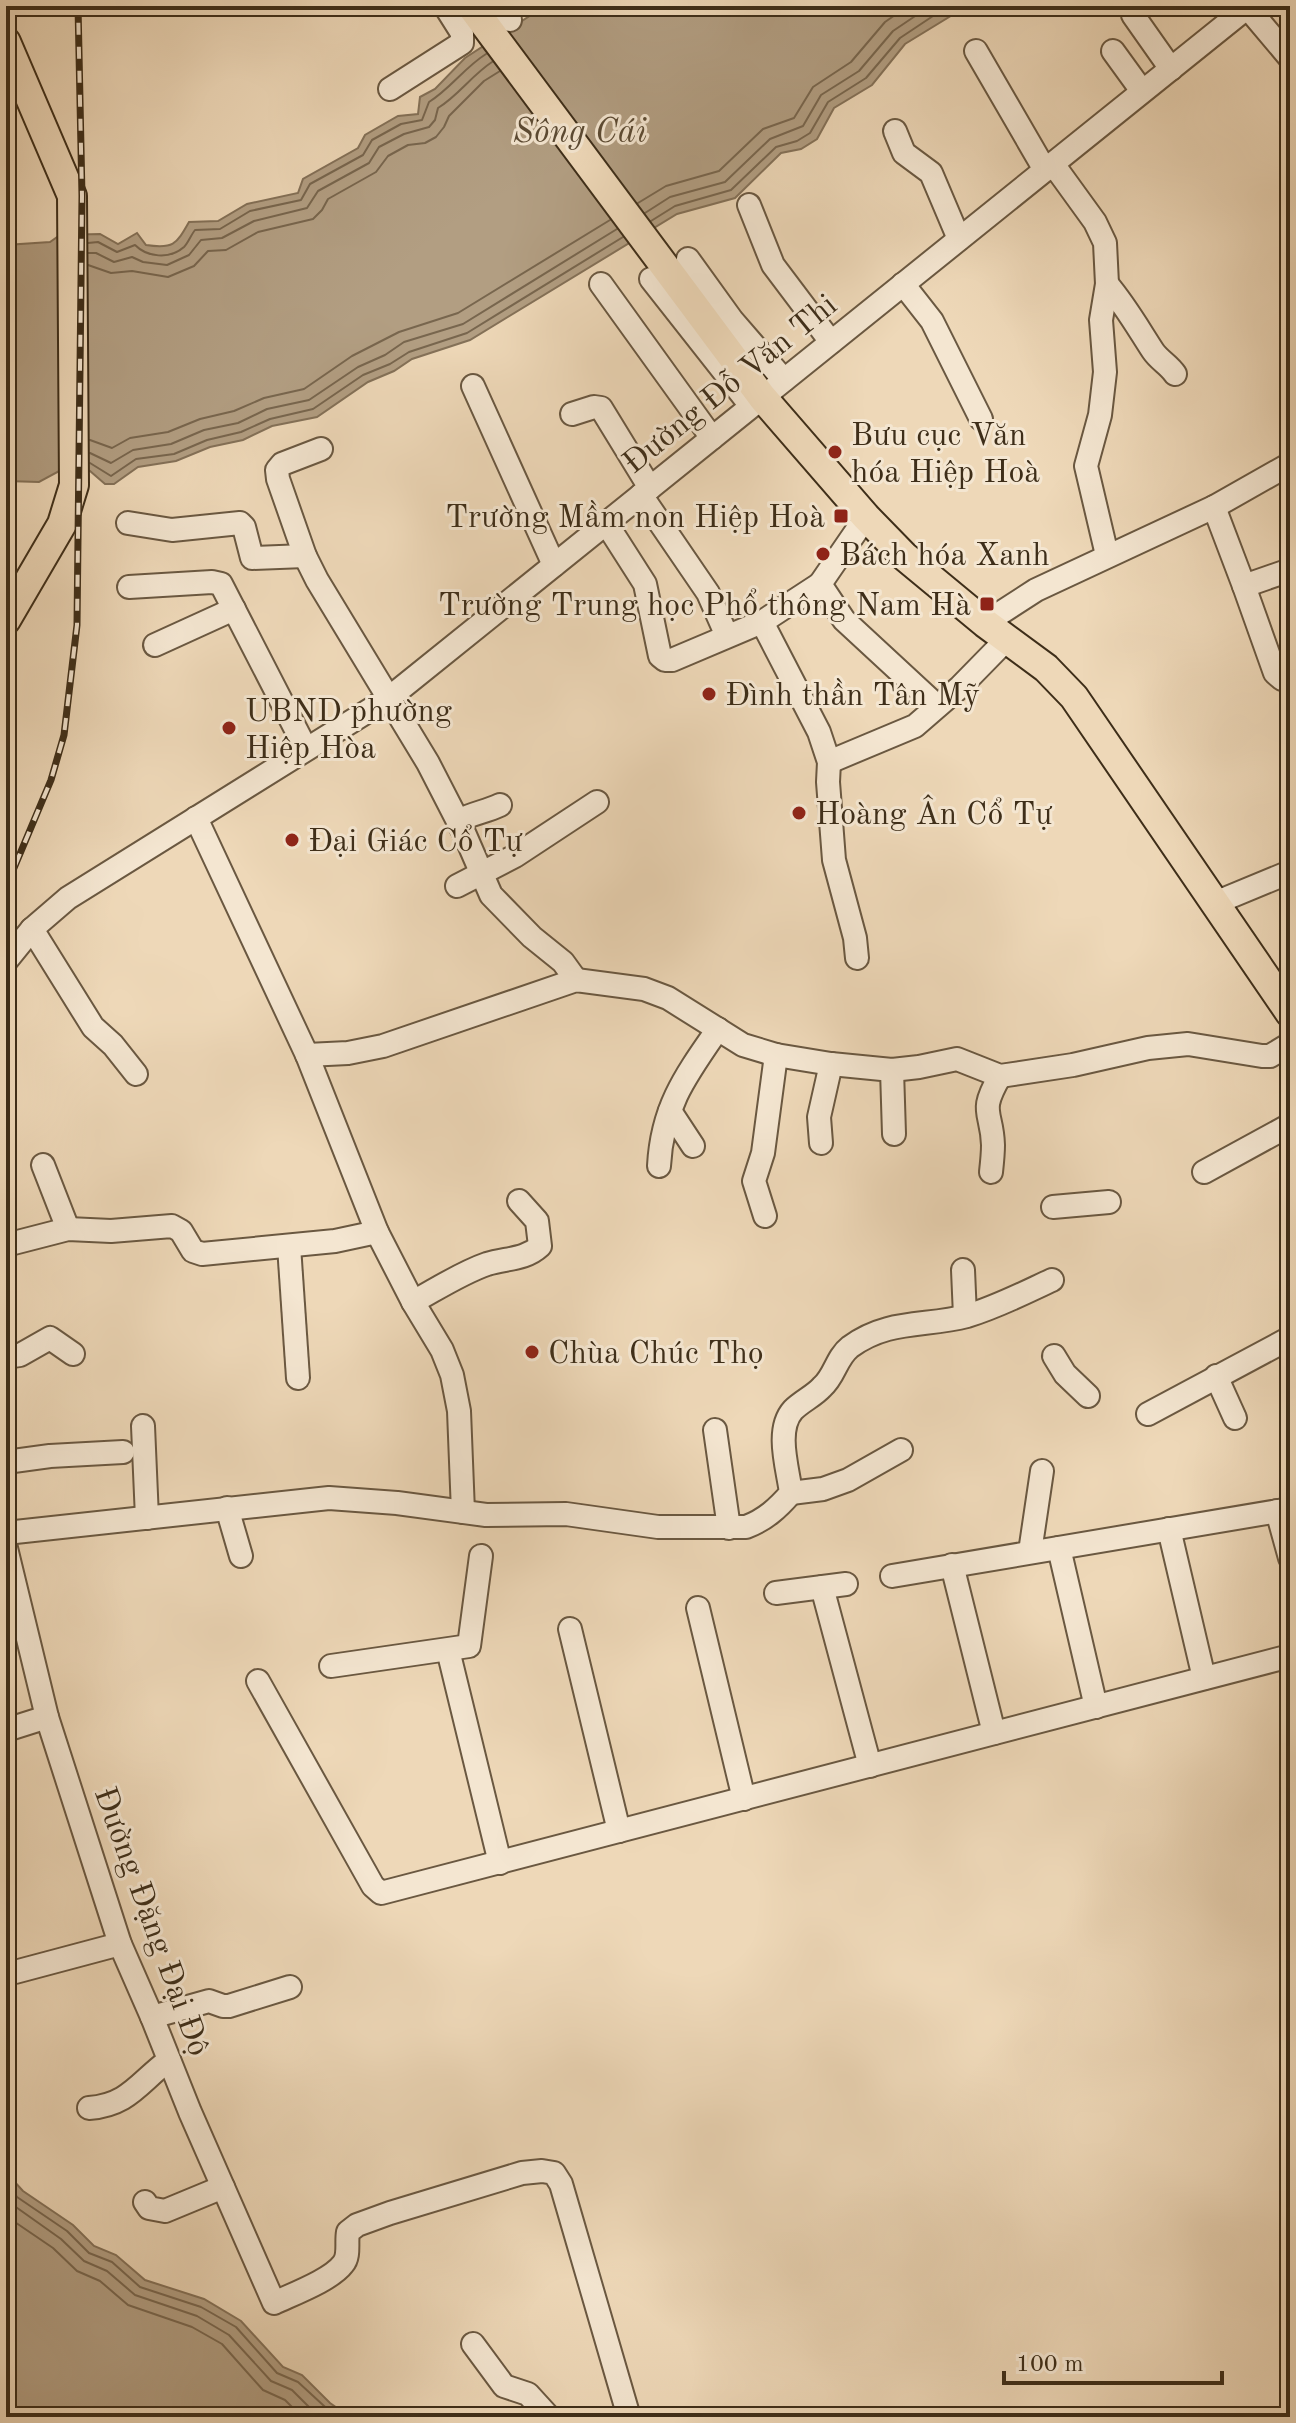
<svg xmlns="http://www.w3.org/2000/svg" width="1296" height="2423" font-family="'Old Standard TT',serif">
	<style>
		.water { fill: #b29e82; stroke: #847158; stroke-width: 2 }
		.lines { fill: none; stroke-linecap: round; stroke-linejoin: round }
		.shore { stroke: #78664e; stroke-width: 2 }
		.minor-casing { stroke: #6a5841; stroke-width: 26 }
		.major-casing { stroke: #3e2e19; stroke-width: 32 }
		.minor { stroke: #f4e6d1; stroke-width: 22 }
		.major { stroke: #eed8b8; stroke-width: 28 }
		.rail-casing { stroke: #3e2e19; stroke-width: 7 }
		.rail { stroke: #f4e6d1; stroke-width: 4; stroke-dasharray: 12; stroke-linecap: butt }
		.poi-dot { fill: #8f2418; stroke: #f4e6d1; stroke-width: 3 }
		.labels { text-anchor: middle; stroke-width: 6; stroke-linejoin: round; paint-order: stroke }
		.street-label { font-size: 32px; fill: #3e2e19; stroke: #f4e6d1 }
		.poi-label { font-size: 32px; fill: #3e2e19; stroke: #f4e6d1; text-anchor: start }
		.water-label { font-size: 34px; font-style: italic; fill: #5b4a33; stroke: #f4e6d1 }
	</style>
	<rect width="100%" height="100%" fill="#eed8b8"/>
	<filter id="stains"><feTurbulence type="fractalNoise" baseFrequency=".0025" numOctaves="4"/><feColorMatrix values="0 0 0 0 .2 0 0 0 0 .09 0 0 0 0 .02 0 0 0 .5 -.17"/></filter>
	<radialGradient id="worn" r=".72"><stop offset=".6" stop-color="#630" stop-opacity="0"/><stop offset="1" stop-color="#630" stop-opacity=".3"/></radialGradient>
	<g class="water">
		<path d="M545,6H967L905,44L872,85L834,108L817,139L801,149L781,153L735,198L677,214L470,340L412,359L394,371L368,382L317,417L272,426L243,440L210,447L176,461L138,467L114,484H105L90,471L70,469L61,470L39,482L6,481V245L50,242L60,235L100,234L118,244L137,233L146,245C173,249 176,245 189,222L218,221L247,204L298,193L303,179L358,148L365,135L398,116L418,114L420,97L435,89L465,58Z"/>
		<polygon points="6,2154 12,2179 23,2191 73,2225 94,2246 116,2255 145,2280 204,2299 241,2321 283,2367 302,2375 330,2403 350,2417 6,2417"/>
	</g>
	<g class="lines">
		<g class="shore">
			<polyline points="638,203 666,186 719,171 763,129 794,118 813,87 851,62 885,22 908,6"/>
			<polyline points="645,213 670,197 725,182 770,139 803,126 821,95 859,71 893,31 930,6"/>
			<polyline points="651,221 675,206 731,190 776,147 797,141 810,133 828,102 866,78 900,38 936,14 953,6"/>
			<path d="M88,243L98,242L117,252L135,245C147,257 169,260 184,247C188,243 191,235 195,230L220,229L250,211L301,200L310,184L363,155L372,140L401,124L422,120L429,102C450,89 465,67 486,54"/>
			<path d="M88,253H96L114,262L132,257L143,262L167,265L189,255L201,240L222,238L254,221L307,208L318,191L369,163L379,147L404,134L429,127L435,120L438,108C458,96 472,75 492,62"/>
			<polyline points="88,265 111,273 132,271 168,277 194,266 208,251 226,250 258,232 313,219 322,210 328,199 376,172 388,156 408,145 425,143 436,137 444,127 449,116 484,81 500,71"/>
			<polyline points="90,440 112,448 130,438 168,432 200,419 234,411 264,398 304,389 352,356 399,332 458,313 610,220"/>
			<polyline points="90,453 111,463 133,450 171,444 204,430 238,423 267,409 309,400 358,367 385,355 404,342 463,324 617,229"/>
			<polyline points="90,463 111,476 136,459 174,454 207,440 241,432 270,419 313,409 363,375 390,364 409,352 467,333 623,237"/>
			<polyline points="6,2184 17,2197 67,2231 89,2253 112,2262 140,2287 201,2307 236,2327 277,2373 298,2382 336,2417"/>
			<polyline points="6,2200 61,2239 84,2261 107,2271 135,2295 197,2316 229,2335 271,2381 292,2390 319,2417"/>
			<polyline points="6,2216 53,2248 77,2271 100,2281 128,2305 192,2327 222,2344 263,2390 285,2400 302,2417"/>
		</g>
		<g class="minor-casing">
			<g id="minor">
				<polyline points="500,6 510,20"/>
				<polyline points="1247,7 1290,58"/>
				<polyline points="1133,15 1171,69"/>
				<polyline points="976,51 1045,170"/>
				<polyline points="1113,51 1142,91"/>
				<polyline points="390,89 462,43 462,33 445,6"/>
				<polyline points="895,131 904,153 931,173 959,239"/>
				<polyline points="1053,164 1095,222 1105,243 1107,284 1101,320 1105,372 1100,415 1086,466 1107,555"/>
				<polyline points="749,205 773,265 831,342"/>
				<polyline points="688,259 732,320 784,380"/>
				<polyline points="651,279 751,406"/>
				<polyline points="601,284 712,438"/>
				<polyline points="903,284 932,321 981,419"/>
				<path d="M1107,284C1125,305 1138,328 1153,351C1159,360 1169,365 1175,374"/>
				<polyline points="473,386 554,565"/>
				<polyline points="572,414 594,407 601,408 650,488"/>
				<polyline points="321,449 282,464 277,470 278,479 305,556 317,580 428,763 465,835 491,895 532,937 563,962 576,980"/>
				<polyline points="641,495 708,593 727,636"/>
				<polyline points="1214,507 1244,586 1290,570"/>
				<polyline points="866,517 820,584 844,620 937,706"/>
				<polyline points="128,523 172,530 240,523 244,527 252,558 305,556"/>
				<polyline points="606,523 645,584 660,656 665,660 672,660 762,622 820,584"/>
				<polyline points="1244,586 1275,673 1282,679 1290,680"/>
				<polyline points="129,587 212,582 221,584 306,749"/>
				<polyline points="762,622 819,732 829,762 828,782 834,860 855,938 857,958"/>
				<polyline points="985,623 1036,590 1214,507 1290,464"/>
				<polyline points="155,645 234,609"/>
				<polyline points="829,762 915,726 960,687 1007,639"/>
				<polyline points="196,818 307,1055 377,1232 413,1302 442,1350 452,1375 459,1411 463,1512"/>
				<path d="M458,821C473,813 485,812 500,805"/>
				<polyline points="457,886 515,856 597,802"/>
				<polyline points="1215,903 1290,872"/>
				<polyline points="32,929 93,1027 113,1045 136,1074"/>
				<polyline points="6,961 32,929 68,898 389,698 1249,6"/>
				<polyline points="307,1055 348,1053 383,1046 576,980 644,989 668,998 743,1045 776,1055 831,1064 892,1070 919,1067 957,1059 1000,1076 1073,1065 1148,1048 1188,1044 1262,1056 1270,1056 1290,1044"/>
				<polyline points="892,1070 894,1134"/>
				<polyline points="670,1111 693,1146"/>
				<polyline points="821,1143 819,1117 831,1064"/>
				<polyline points="43,1165 68,1229"/>
				<path d="M659,1166C662,1107 686,1075 718,1029"/>
				<path d="M991,1172C992,1163 993,1154 993,1145C992,1110 978,1114 1000,1076"/>
				<polyline points="1204,1172 1290,1125"/>
				<polyline points="1053,1207 1109,1202"/>
				<polyline points="765,1216 754,1181 763,1153 776,1055"/>
				<polyline points="6,1245 68,1229 111,1231 172,1226 181,1231 193,1251 202,1254 335,1241 377,1232"/>
				<polyline points="289,1246 298,1378"/>
				<polyline points="963,1270 965,1316"/>
				<path d="M413,1302C437,1289 461,1273 487,1264C506,1258 525,1260 540,1246L537,1221L519,1201"/>
				<polyline points="1054,1356 1065,1374 1088,1396"/>
				<polyline points="6,1357 20,1355 50,1338 73,1354"/>
				<polyline points="1216,1376 1235,1418"/>
				<polyline points="1148,1414 1290,1338"/>
				<polyline points="143,1426 147,1518"/>
				<polyline points="715,1430 729,1528"/>
				<polyline points="6,1462 50,1456 123,1452"/>
				<polyline points="791,1493 823,1489 848,1480 901,1450"/>
				<polyline points="227,1508 241,1556"/>
				<polyline points="1277,1511 1290,1558"/>
				<polyline points="1169,1529 1204,1678"/>
				<path d="M6,1533L329,1498L397,1503L486,1515L566,1514L658,1527H746C765,1520 778,1508 791,1493C788,1469 775,1430 793,1410C802,1401 814,1396 822,1387C835,1376 836,1358 850,1347C888,1319 925,1327 967,1316C997,1307 1024,1293 1052,1280"/>
				<path d="M6,1548L47,1717L120,1944L152,2017L190,2112L274,2303C293,2294 331,2280 343,2264C350,2256 346,2242 348,2232L357,2225L390,2213L522,2173L542,2171L554,2173L561,2184L629,2417"/>
				<polyline points="1059,1548 1096,1707"/>
				<polyline points="1030,1552 1042,1471"/>
				<polyline points="952,1565 994,1733"/>
				<polyline points="892,1576 1290,1509"/>
				<polyline points="822,1587 870,1766"/>
				<polyline points="776,1593 846,1584"/>
				<polyline points="698,1608 744,1799"/>
				<polyline points="570,1629 619,1831"/>
				<polyline points="448,1650 500,1863"/>
				<polyline points="331,1666 469,1646 481,1556"/>
				<polyline points="258,1681 373,1886 381,1893 1290,1656"/>
				<polyline points="6,1730 47,1717"/>
				<polyline points="15,1972 120,1944"/>
				<polyline points="152,2017 209,2001 223,2006 229,2006 290,1987"/>
				<path d="M89,2108C129,2105 139,2082 169,2060"/>
				<polyline points="145,2202 149,2208 165,2211 223,2187"/>
				<polyline points="473,2344 504,2386 528,2394 549,2417"/>
			</g>
		</g>
		<g class="major-casing">
			<g id="major">
				<polyline points="471,6 762,397 866,517 904,556 985,623 1046,668 1074,697 1290,1013"/>
				<polyline points="6,42 72,196 74,485 62,524 6,620"/>
			</g>
		</g>
		<use href="#minor" class="minor"/>
		<use href="#major" class="major"/>
		<g class="rail-casing">
			<polyline id="rail" points="6,887 51,780 64,735 77,625 82,196 78,6"/>
		</g>
		<use href="#rail" class="rail"/>
	</g>
	<g class="poi-dot">
		<circle cx="835" cy="452" r="8"/>
		<rect x="833" y="508" width="16" height="16" rx="4"/>
		<circle cx="823" cy="554" r="8"/>
		<rect x="979" y="596" width="16" height="16" rx="4"/>
		<circle cx="709" cy="694" r="8"/>
		<circle cx="229" cy="728" r="8"/>
		<circle cx="799" cy="813" r="8"/>
		<circle cx="292" cy="840" r="8"/>
		<circle cx="532" cy="1352" r="8"/>
	</g>
	<g class="labels">
		<g class="street-label">
			<text transform="translate(729 383) rotate(-39)" y="11">Đường Đỗ Văn Thi</text>
			<text transform="translate(153 1921) rotate(70)" y="11">Đường Đặng Đại Độ</text>
		</g>
		<g class="poi-label">
			<text x="851" y="445">Bưu cục Văn<tspan x="851" dy="37">hóa Hiệp Hoà</tspan></text>
			<text x="825" y="527" text-anchor="end">Trường Mầm non Hiệp Hoà</text>
			<text x="839" y="565">Bách hóa Xanh</text>
			<text x="971" y="615" text-anchor="end">Trường Trung học Phổ thông Nam Hà</text>
			<text x="725" y="705">Đình thần Tân Mỹ</text>
			<text x="245" y="721">UBND phường<tspan x="245" dy="37">Hiệp Hòa</tspan></text>
			<text x="815" y="824">Hoàng Ân Cổ Tự</text>
			<text x="308" y="851">Đại Giác Cổ Tự</text>
			<text x="548" y="1363">Chùa Chúc Thọ</text>
		</g>
		<g class="water-label">
			<text x="580" y="142">Sông Cái</text>
		</g>
	</g>
	<rect width="1296" height="2423" fill="none" stroke="#eed8b8" stroke-width="32"/>
	<rect x="8" y="8" width="1280" height="2407" fill="none" stroke="#3e2e19" stroke-width="4"/>
	<rect x="16" y="16" width="1264" height="2391" fill="none" stroke="#3e2e19" stroke-width="2"/>
	<path d="M1004 2371v12h218v-12" fill="none" stroke="#3e2e19" stroke-width="4"/>
	<text x="1016" y="2371" font-size="24" fill="#3e2e19" stroke="#f4e6d1" stroke-width="6" paint-order="stroke">100 m</text>
	<rect width="100%" height="100%" filter="url(#stains)"/>
	<rect width="100%" height="100%" fill="url(#worn)"/>
</svg>
